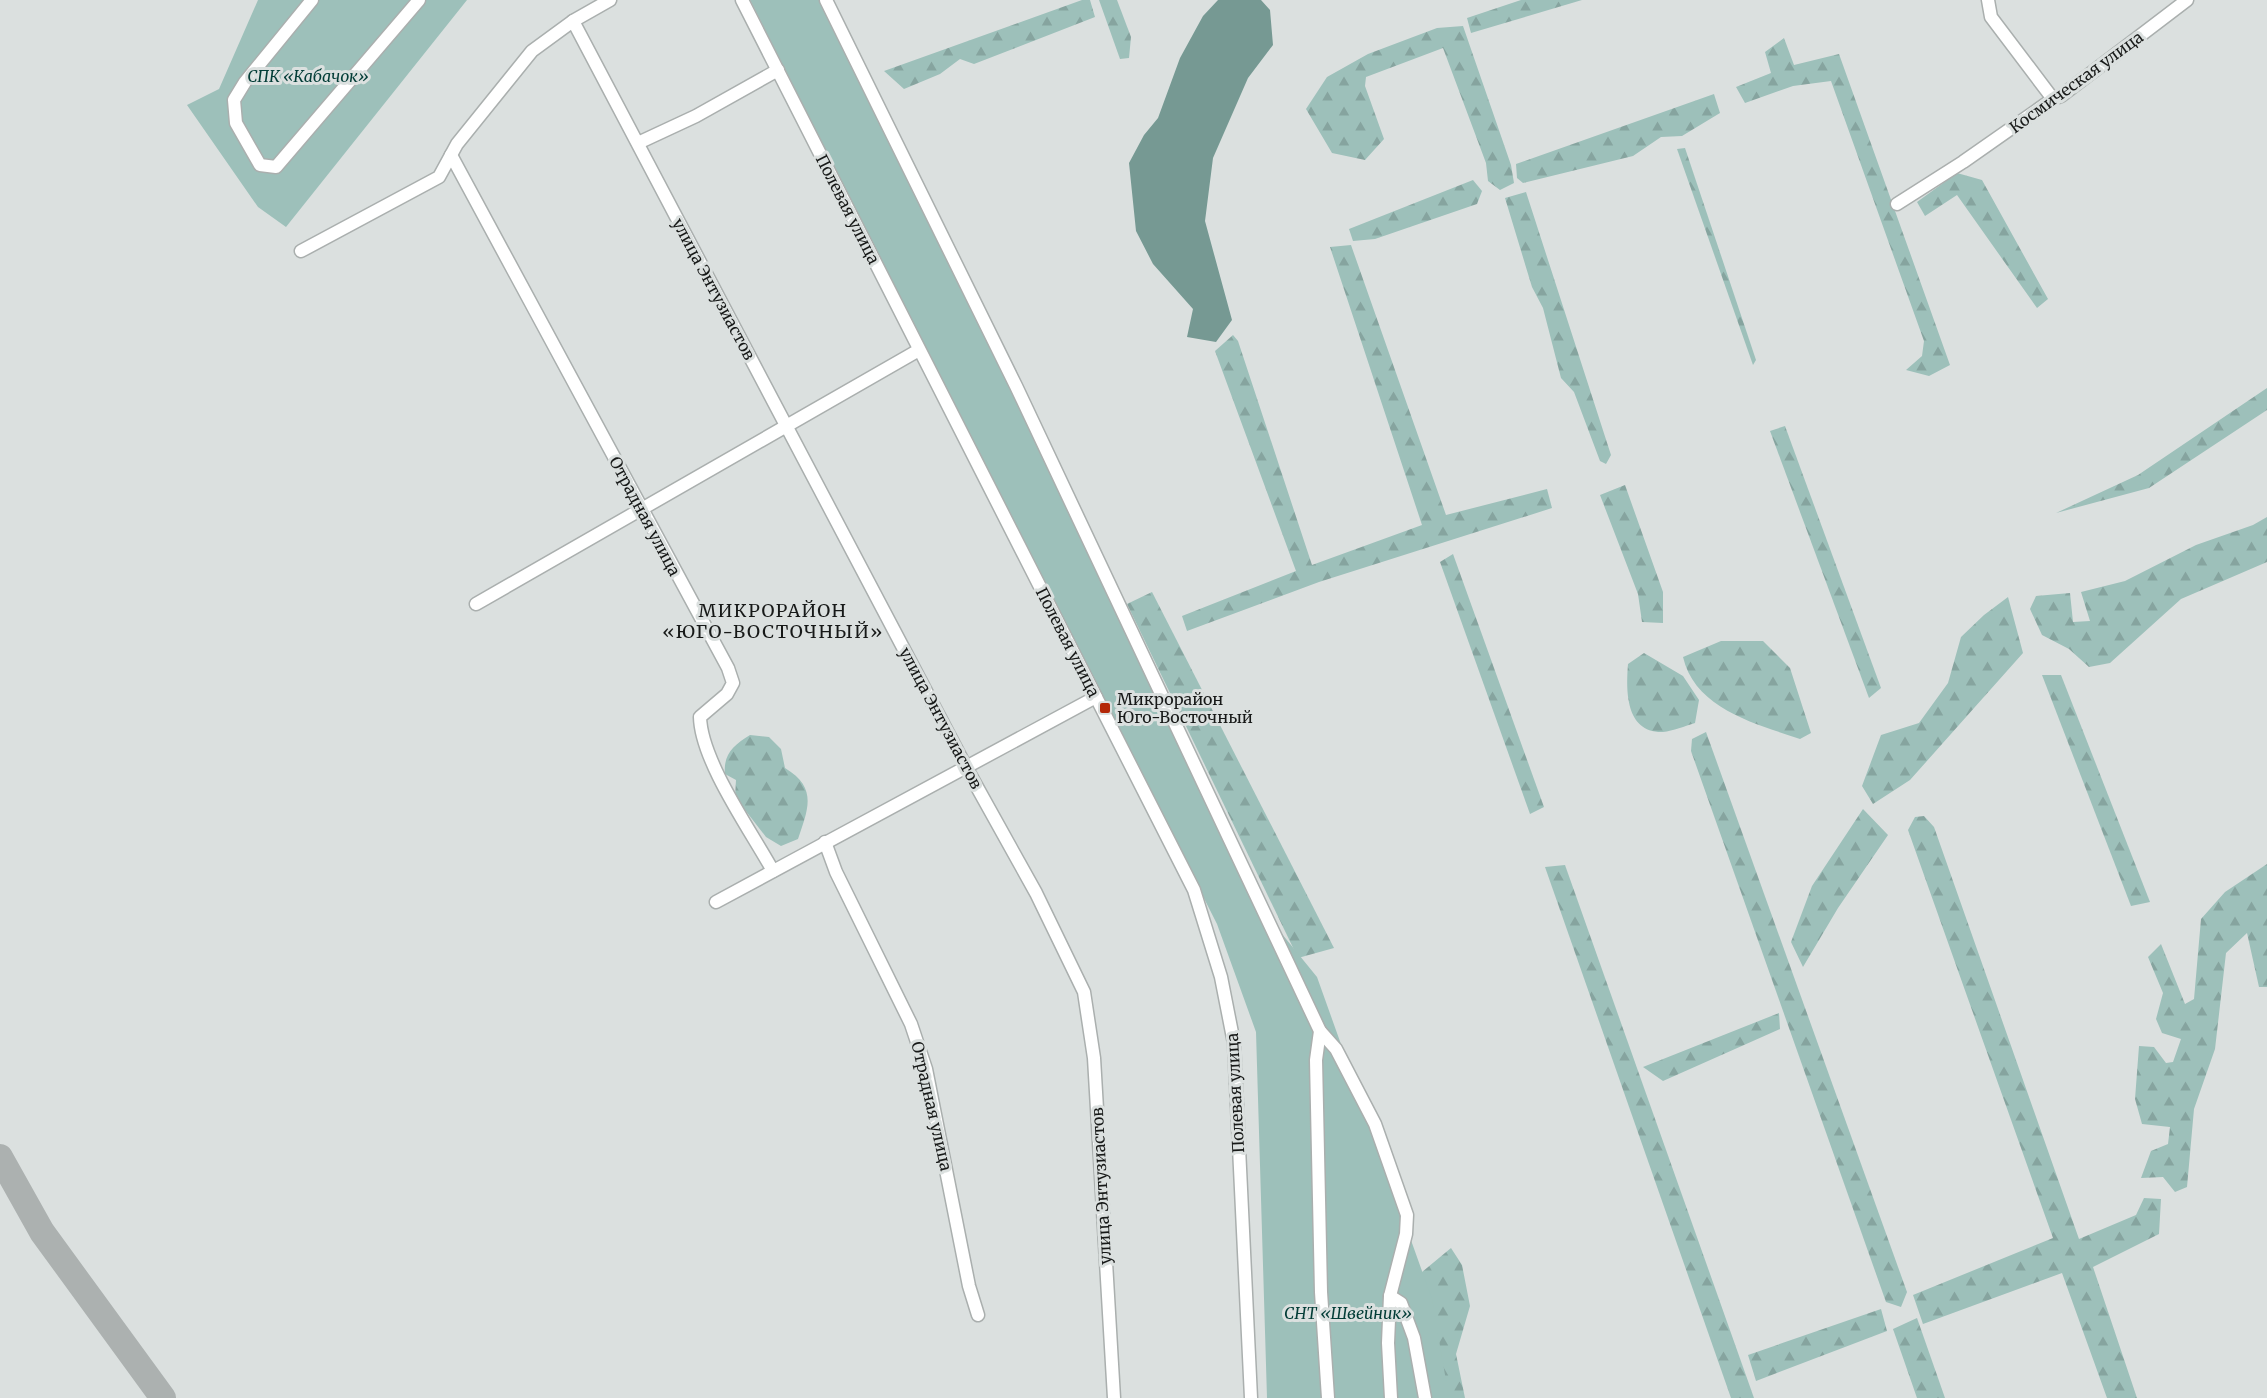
<svg xmlns="http://www.w3.org/2000/svg" width="2267" height="1398" font-family="Merriweather,serif">
	<style>
		.forest { fill: url(#forest-firs) }
		.garden { fill: #9dc0ba }
		.water { fill: #769993 }
		.lines { fill: none; stroke-linecap: round; stroke-linejoin: round }
		.taxiway { stroke: #acb1b0; stroke-width: 26 }
		.minor-casing { stroke: #aaafae; stroke-width: 15 }
		.minor { stroke: #fff; stroke-width: 12 }
		.poi-dot { fill: #b42808; stroke: #dbe0df; stroke-width: 2 }
		.labels { text-anchor: middle; stroke-width: 6; stroke-linejoin: round; paint-order: stroke }
		.park-label { font-size: 16px; font-style: italic; fill: #033d37; stroke: #dbe0df }
		.street-label { font-size: 16px; fill: #171918; stroke: #dbe0df }
		.poi-label { font-size: 16px; fill: #171918; stroke: #dbe0df; text-anchor: start }
		.neighbourhood-label { font-size: 18px; letter-spacing: 1.5px; fill: #171918; stroke: #dbe0df }
	</style>
	<defs>
		<pattern id="forest-firs" width="22" height="20" patternUnits="userSpaceOnUse" patternTransform="scale(1.5)"><rect width="22" height="20" fill="#9dc0ba"/><path d="M5 1l3.5 6h-7zM16 11l3.5 6h-7z" fill="#86a49f"/></pattern>
	</defs>
	<rect width="100%" height="100%" fill="#dbe0df"/>
	<g class="forest">
		<polygon points="1082,0 1090,0 1095,17 974,64 960,59 940,74 904,89 884,71"/>
		<polygon points="1099,0 1117,0 1131,37 1129,58 1120,59"/>
		<polygon points="1521,0 1582,0 1471,33 1467,18"/>
		<polygon points="1463,26 1511,165 1514,183 1500,190 1488,181 1486,163 1443,48 1366,77 1365,86 1384,139 1365,160 1332,153 1306,109 1327,77 1368,54 1437,28"/>
		<polygon points="1784,38 1794,65 1839,54 1950,365 1929,376 1906,370 1922,356 1924,341 1831,81 1793,86 1745,103 1736,87 1771,73 1765,52"/>
		<polygon points="1714,94 1720,113 1682,136 1661,137 1633,156 1523,183 1517,178 1516,164"/>
		<polygon points="1685,148 1756,360 1753,365 1677,149"/>
		<polygon points="1957,173 1982,180 2048,299 2037,308 1957,195 1925,216 1917,202"/>
		<polygon points="1473,180 1482,191 1477,204 1375,239 1353,241 1349,229"/>
		<polygon points="1526,192 1611,455 1606,464 1600,461 1574,392 1561,378 1543,308 1532,287 1505,198"/>
		<polygon points="1351,245 1446,515 1547,489 1552,508 1319,582 1187,631 1182,616 1296,571 1215,351 1233,335 1238,341 1312,565 1422,525 1330,247"/>
		<polygon points="2267,388 2267,410 2149,488 2056,513 2138,475"/>
		<polygon points="1785,426 1881,688 1869,698 1770,431"/>
		<polygon points="1625,485 1663,592 1663,623 1642,622 1638,594 1600,495"/>
		<polygon points="2267,517 2267,562 2181,599 2110,663 2089,667 2069,649 2042,635 2030,609 2036,596 2070,593 2073,622 2090,621 2081,592 2125,581 2196,545 2253,525"/>
		<polygon points="1453,554 1544,807 1530,814 1440,562"/>
		<polygon points="1152,592 1334,948 1298,958 1127,604"/>
		<polygon points="2008,597 2023,653 1910,780 1873,804 1862,786 1881,735 1919,723 1948,683 1961,637 1984,615"/>
		<path d="M1721,641H1763L1790,668L1811,733L1800,739C1756,724 1695,709 1683,657Z"/>
		<path d="M1644,653L1683,676L1699,700L1695,723C1685,726 1673,731 1663,732C1625,733 1626,690 1628,664Z"/>
		<polygon points="2042,675 2061,675 2150,902 2131,906"/>
		<polygon points="1706,732 1907,1292 1901,1307 1886,1302 1691,751 1692,739"/>
		<path d="M750,735L769,737L781,749L785,768C818,788 808,809 798,839L781,846L766,837L735,797L736,780L725,774C723,754 734,745 750,735Z"/>
		<polygon points="1863,809 1888,835 1838,908 1803,967 1791,942 1812,886"/>
		<polygon points="1924,816 1934,827 2079,1239 2136,1215 2144,1198 2161,1199 2159,1234 2093,1267 2137,1398 2107,1398 2062,1273 1923,1324 1913,1295 2053,1238 1908,830 1915,817"/>
		<polygon points="2267,864 2267,987 2259,987 2247,933 2226,953 2215,1049 2194,1109 2187,1187 2175,1192 2163,1177 2141,1178 2151,1151 2168,1144 2170,1127 2142,1124 2135,1099 2139,1046 2154,1047 2166,1063 2173,1062 2181,1039 2162,1033 2156,1019 2163,993 2148,957 2161,944 2185,1004 2194,999 2201,919 2225,892"/>
		<polygon points="1565,865 1754,1398 1731,1398 1545,867"/>
		<polygon points="1779,1013 1780,1029 1663,1081 1643,1067"/>
		<polygon points="1451,1248 1462,1265 1470,1306 1456,1354 1465,1398 1431,1398 1410,1282"/>
		<polygon points="1881,1309 1887,1331 1756,1381 1748,1355"/>
		<polygon points="1917,1318 1945,1398 1917,1398 1893,1329"/>
	</g>
	<g class="garden">
		<polygon points="258,0 467,0 286,227 258,207 187,105 219,89"/>
		<polygon points="750,0 828,0 1269,918 1317,977 1432,1299 1449,1398 1267,1398 1256,1032 1217,924"/>
	</g>
	<polygon class="water" points="1218,0 1261,0 1270,10 1273,45 1248,78 1213,158 1205,221 1232,320 1216,342 1187,337 1193,309 1153,264 1136,231 1129,163 1144,135 1158,118 1180,58 1203,16"/>
	<g class="lines">
		<polyline class="taxiway" points="0,1157 42,1232 163,1398"/>
		<g class="minor-casing">
			<g id="minor">
				<polyline points="312,0 245,82 234,100 236,123 260,165 276,167 419,0"/>
				<polyline points="742,0 1194,890 1221,977 1234,1043 1251,1398"/>
				<polyline points="826,0 1016,386 1320,1031 1316,1060 1321,1292 1328,1398"/>
				<polyline points="1988,0 1991,17 2053,99"/>
				<polyline points="573,21 967,769 1036,893 1084,992 1094,1058 1114,1398"/>
				<polyline points="638,143 696,116 778,70"/>
				<path d="M451,155L728,668L733,683L727,694L700,717C701,761 751,831 773,871"/>
				<polyline points="1897,204 1963,162 2053,99 2061,96 2187,0"/>
				<polyline points="301,251 439,177 457,144 532,51 573,21 610,0"/>
				<polyline points="476,604 919,350"/>
				<polyline points="825,842 836,872 911,1024 926,1069 969,1286 978,1315"/>
				<polyline points="716,902 1096,697"/>
				<polyline points="1320,1031 1336,1049 1375,1124 1407,1215 1406,1234 1390,1296 1388,1343 1391,1398"/>
				<polyline points="1390,1296 1401,1303 1414,1338 1425,1398"/>
			</g>
		</g>
		<use href="#minor" class="minor"/>
	</g>
	<rect class="poi-dot" x="1099" y="702" width="12" height="12" rx="3"/>
	<g class="labels">
		<g class="park-label">
			<text x="308" y="82">СПК «Кабачок»</text>
			<text x="1348" y="1319">СНТ «Швейник»</text>
		</g>
		<g class="street-label">
			<text transform="translate(2076 82) rotate(-36)" y="6">Космическая улица</text>
			<text transform="translate(848 209) rotate(63)" y="6">Полевая улица</text>
			<text transform="translate(714 289) rotate(62)" y="6">улица Энтузиастов</text>
			<text transform="translate(645 516) rotate(62)" y="6">Отрадная улица</text>
			<text transform="translate(1068 642) rotate(63)" y="6">Полевая улица</text>
			<text transform="translate(941 718) rotate(62)" y="6">улица Энтузиастов</text>
			<text transform="translate(1235 1093) rotate(-93)" y="6">Полевая улица</text>
			<text transform="translate(932 1106) rotate(77)" y="6">Отрадная улица</text>
			<text transform="translate(1101 1186) rotate(-93)" y="6">улица Энтузиастов</text>
		</g>
		<g class="poi-label">
			<text x="1117" y="705">Микрорайон<tspan x="1117" dy="18">Юго-Восточный</tspan></text>
		</g>
		<g class="neighbourhood-label">
			<text x="773" y="617">МИКРОРАЙОН<tspan x="773" dy="21">«ЮГО-ВОСТОЧНЫЙ»</tspan></text>
		</g>
	</g>
</svg>
